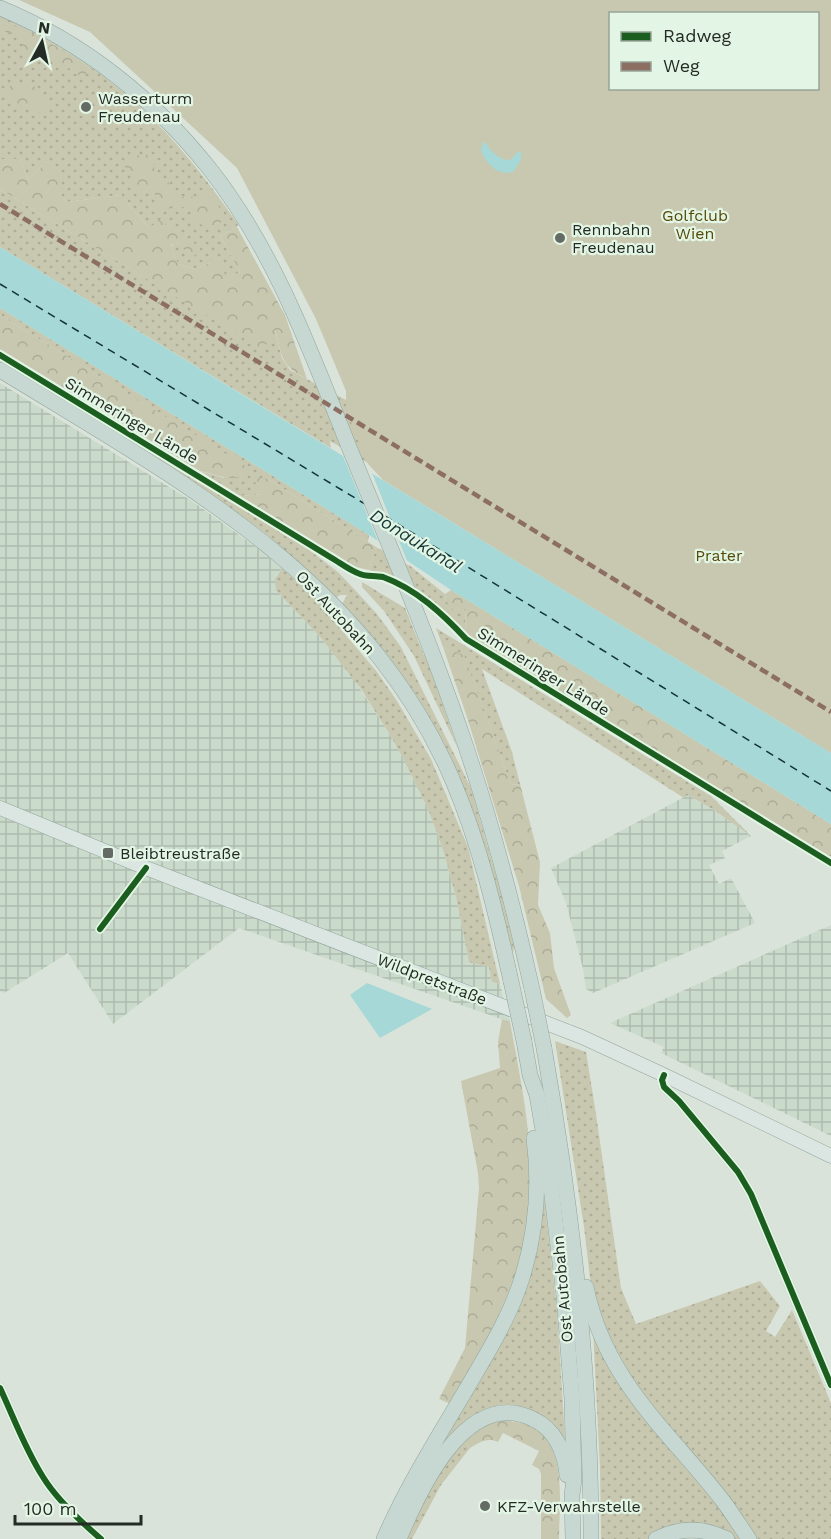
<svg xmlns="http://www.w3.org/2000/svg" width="831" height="1539" font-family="'Work Sans',sans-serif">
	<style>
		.industrial { fill: url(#industrial-grid) }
		.grass { fill: url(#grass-dots) }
		.forest { fill: url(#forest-crowns) }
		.park { fill: #c8c8b0; fill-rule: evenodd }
		.water { fill: #a5d8d6 }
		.pier { fill: #dae3da }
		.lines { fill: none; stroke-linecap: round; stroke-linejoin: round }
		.ferry { stroke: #133536; stroke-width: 1.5; stroke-dasharray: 8 6; stroke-linecap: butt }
		.minor-casing { stroke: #a3aaa4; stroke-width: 10 }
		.primary-casing { stroke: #90a59c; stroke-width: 15 }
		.motorway-casing { stroke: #90a59c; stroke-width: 16 }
		.minor { stroke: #f9fbf9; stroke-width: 8 }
		.primary { stroke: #dbe6e2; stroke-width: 14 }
		.motorway { stroke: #c7d8d3; stroke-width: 15 }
		.motorway-bridge-casing { stroke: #90a59c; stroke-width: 16; stroke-linecap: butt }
		.motorway-bridge { stroke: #c7d8d3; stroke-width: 15 }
		.quiet { stroke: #8d6e63; stroke-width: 4.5; stroke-dasharray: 9 4.5; stroke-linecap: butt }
		.cycleway-casing { stroke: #e3f5e4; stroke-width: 10 }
		.cycleway { stroke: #1b5e20; stroke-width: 6 }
		.poi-dot { fill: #646b64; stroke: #e3f5e4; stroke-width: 2 }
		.labels { text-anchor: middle; stroke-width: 4.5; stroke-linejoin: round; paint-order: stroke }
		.poi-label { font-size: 16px; fill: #242b24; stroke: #e3f5e4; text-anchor: start }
		.park-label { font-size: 16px; fill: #574909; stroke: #e3f5e4 }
		.street-label { font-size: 16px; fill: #242b24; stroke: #e3f5e4 }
		.water-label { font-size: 18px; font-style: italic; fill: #133536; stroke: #e3f5e4 }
	</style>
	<defs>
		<pattern id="industrial-grid" width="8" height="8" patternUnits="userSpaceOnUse" patternTransform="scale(1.5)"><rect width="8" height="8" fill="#cadbcb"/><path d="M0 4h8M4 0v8" fill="none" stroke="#adbcae"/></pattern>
		<pattern id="grass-dots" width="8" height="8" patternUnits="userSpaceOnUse" patternTransform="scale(1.5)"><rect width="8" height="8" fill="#c8c8b0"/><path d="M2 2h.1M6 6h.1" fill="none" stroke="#acac97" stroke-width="1.8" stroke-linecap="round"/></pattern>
		<pattern id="forest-crowns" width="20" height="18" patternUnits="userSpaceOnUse" patternTransform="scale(1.5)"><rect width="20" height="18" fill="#c8c8b0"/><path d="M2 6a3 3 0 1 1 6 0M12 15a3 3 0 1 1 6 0" fill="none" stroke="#acac97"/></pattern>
	</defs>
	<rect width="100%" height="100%" fill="#dae3da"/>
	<g class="industrial">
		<polygon points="0,383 192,501 257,548 282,568 276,576 276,590 321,638 353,678 390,735 403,758 428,809 443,850 456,897 469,962 489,967 492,982 500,984 510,1022 239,928 113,1024 68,953 4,993 0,991"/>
		<polygon points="688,795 714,810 751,836 722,851 725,858 709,865 719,884 731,878 755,923 593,993 586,989 583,969 566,903 551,868"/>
		<polygon points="831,925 831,1136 661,1053 664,1047 610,1023"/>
	</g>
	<g class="grass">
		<path d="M0,16C110,67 170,125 238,224L237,227L220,236L240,272L223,281L210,263L194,269L178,264L171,246L176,242L200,253L149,228L121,195L67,202L60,195L47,162L28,180L20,159H0Z"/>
		<polygon points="0,189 262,349 275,330 282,358 290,370 346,400 831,753 380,470 330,441 331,448 0,247"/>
		<polygon points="0,308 369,535 368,542 268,479 263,494 240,496 200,471 224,478 248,468 0,315"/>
		<path d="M0,361L308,549L338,572L355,590L377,614L401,647L471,788L500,889L514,947L513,953L484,846L369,634L342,604L347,595H340L336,598C311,574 285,549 258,528C177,466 87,417 0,364Z"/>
		<path d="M376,547L409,565L445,594L446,601L466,609L465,634C440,604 407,582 369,570Z"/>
		<polygon points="282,568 324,606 323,608 377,672 397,701 431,759 468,847 500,984 492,982 489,967 469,962 456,897 443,850 428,809 403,758 390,735 361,689 321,638 276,590 275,579"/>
		<polygon points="362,582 405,608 424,655 426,655 458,749 414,656 384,611 362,587"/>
		<polygon points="436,628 711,796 751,836 714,810 688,795 684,798 482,669 512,752 520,784 511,785 464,656 443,647"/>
		<polygon points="555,1041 586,1052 596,1114 621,1288 636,1324 760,1281 780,1306 766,1331 775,1337 792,1310 831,1403 831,1539 754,1539 645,1404 607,1342 591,1287 584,1227"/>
		<polygon points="543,1189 557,1309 565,1438 563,1440 559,1435 488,1413 402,1512"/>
		<polygon points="593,1330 745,1539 734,1539 724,1533 651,1536 648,1539 601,1539 600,1468"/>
		<polygon points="462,1440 470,1448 441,1485 412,1539 405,1539 440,1470"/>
	</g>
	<g class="forest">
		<polygon points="0,20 35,35 66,52 87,73 81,77 38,47 24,56 21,37 0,30"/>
		<polygon points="11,83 36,87 48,106 45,114 5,101"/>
		<polygon points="153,154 155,177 173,185 174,197 199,197 207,190 224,214 219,228 209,229 193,220 190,209 174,205 162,213 155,210 155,194 130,187 133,175 122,164 135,156"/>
		<path d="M0,159H20L28,180L47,162L62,181L60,195L67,202L121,195L149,228L159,220L200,247V253L191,257L177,242L171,245L178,264L194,269L210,263L216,255L225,263L224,280L240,272L220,236L237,227L285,315L307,379C280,365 283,358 275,330L263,350L0,189Z"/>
		<path d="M0,315L249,468C239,487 216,474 200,471L0,349Z"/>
		<polygon points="252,477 268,479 376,547 369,570 356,567 240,496 262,494"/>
		<polygon points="451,590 831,824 831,857 465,634 466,609 461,611 453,610 446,601 445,594"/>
		<polygon points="443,647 464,655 511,785 520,784 540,862 538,905 550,933 554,968 571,1015 567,1018 546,999 519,886 467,717"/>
		<path d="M502,1019L510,1022C518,1065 527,1109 530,1153C534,1211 522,1273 497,1326C485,1353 466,1379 451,1404L439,1399L465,1348L479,1188L478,1173L461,1081L500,1068L498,1042Z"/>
		<path d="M506,1420C515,1422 525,1423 533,1427C568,1446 559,1505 559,1539H541V1474L539,1469L532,1465L539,1451L503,1433L498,1442C487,1437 480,1442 470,1448L462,1440L484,1424Z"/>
	</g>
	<path class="park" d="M19,0H831V753L383,480L368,464L346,410V391L316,319L237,168L90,32ZM610,14H818V88H610Z"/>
	<g class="water">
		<path d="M483,142L486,143C490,151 501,161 510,160L518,152H521V160L513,172C497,176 487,164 481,151Z"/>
		<polygon points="0,247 831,753 831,824 451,590 369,535 0,308"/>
		<polygon points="367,983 432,1009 380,1038 350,995"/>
	</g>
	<polygon class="pier" points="341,451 370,468 409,566 380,546"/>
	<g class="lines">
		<g class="ferry">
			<polyline points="0,284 365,504"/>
			<polyline points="385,516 831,791"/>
		</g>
		<g class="minor-casing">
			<g id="minor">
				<polyline points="100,929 146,868"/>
				<polyline points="664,1075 662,1080 664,1087 679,1101 738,1172 751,1194 831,1385"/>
				<path d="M0,1388C14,1418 25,1449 43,1477C57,1500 80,1521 101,1539"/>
			</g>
		</g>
		<g class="primary-casing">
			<polyline id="primary" points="0,808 146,868 582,1037 664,1075 831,1156"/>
		</g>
		<g class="motorway-casing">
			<g id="motorway">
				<path d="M0,8C83,42 154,99 209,168C275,251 312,355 351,452C390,547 430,641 463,738C491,820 513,904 532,989"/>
				<path d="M0,370C178,479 366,578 453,781C480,845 496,913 511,981"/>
				<polyline points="524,1041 530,1075 537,1095 547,1154 564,1296 572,1399 574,1480 572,1495 573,1539"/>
				<path d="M544,1048C573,1212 591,1372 591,1539"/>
				<path d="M586,1287C605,1381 668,1430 723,1501C732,1513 740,1526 749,1539"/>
				<path d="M384,1539C407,1486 438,1437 467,1388C488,1352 510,1317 522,1278C536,1233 540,1184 534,1138"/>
				<path d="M399,1539C419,1491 466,1386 533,1419C555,1429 565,1452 567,1475"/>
				<path d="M656,1539C680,1527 703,1527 727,1539"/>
			</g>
		</g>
		<use href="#minor" class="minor"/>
		<use href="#primary" class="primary"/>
		<use href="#motorway" class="motorway"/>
		<g class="motorway-bridge-casing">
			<g id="motorway-bridge">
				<polyline points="511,981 524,1041"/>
				<polyline points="532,989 544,1048"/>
			</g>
		</g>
		<use href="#motorway-bridge" class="motorway-bridge"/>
		<polyline class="quiet" points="0,204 831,712"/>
		<g class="cycleway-casing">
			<g id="cycleway">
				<path d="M0,355L335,560C343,565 351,571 360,574C367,577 375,575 383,577C416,589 443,614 466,639L831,863"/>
				<polyline points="100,929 146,868"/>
				<polyline points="664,1075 662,1080 664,1087 679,1101 738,1172 751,1194 831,1385"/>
				<path d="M0,1388C14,1418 25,1449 43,1477C57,1500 80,1521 101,1539"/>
			</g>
		</g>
		<use href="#cycleway" class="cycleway"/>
	</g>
	<g class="poi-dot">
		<circle cx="86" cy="107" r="6"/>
		<circle cx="560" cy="238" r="6"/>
		<rect x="102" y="847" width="12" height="12" rx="3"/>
		<circle cx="485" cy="1506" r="6"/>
	</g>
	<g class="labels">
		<g class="poi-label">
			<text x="98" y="104">Wasserturm<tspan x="98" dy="18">Freudenau</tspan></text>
			<text x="572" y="235">Rennbahn<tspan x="572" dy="18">Freudenau</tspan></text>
			<text x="120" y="859">Bleibtreustraße</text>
			<text x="497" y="1512">KFZ-Verwahrstelle</text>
		</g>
		<g class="park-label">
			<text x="695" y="221">Golfclub<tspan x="695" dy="18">Wien</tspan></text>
			<text x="719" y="561">Prater</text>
		</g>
		<g class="street-label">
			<text transform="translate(132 420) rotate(31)" y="6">Simmeringer Lände</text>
			<text transform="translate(336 612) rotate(47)" y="6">Ost Autobahn</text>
			<text transform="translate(544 671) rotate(32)" y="6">Simmeringer Lände</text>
			<text transform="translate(432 979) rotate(21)" y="6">Wildpretstraße</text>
			<text transform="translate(562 1289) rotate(-95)" y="6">Ost Autobahn</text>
		</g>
		<g class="water-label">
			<text transform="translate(416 541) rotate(32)" y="6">Donaukanal</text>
		</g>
	</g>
	<rect x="609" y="12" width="210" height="78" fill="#e3f5e4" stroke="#97a497" stroke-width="1.5"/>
	<rect x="621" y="32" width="30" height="9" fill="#1b5e20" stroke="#97a497" stroke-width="1.5"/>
	<text x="663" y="42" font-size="18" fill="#242b24">Radweg</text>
	<rect x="621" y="62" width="30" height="9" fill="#8d6e63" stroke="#97a497" stroke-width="1.5"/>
	<text x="663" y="72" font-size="18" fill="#242b24">Weg</text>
	<g transform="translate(42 42) rotate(8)" stroke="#e3f5e4" stroke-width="4.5" paint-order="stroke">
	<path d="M0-4.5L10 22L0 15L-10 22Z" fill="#242b24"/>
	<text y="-9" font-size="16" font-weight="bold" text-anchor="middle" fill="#242b24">N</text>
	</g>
	<path d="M15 1515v9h126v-9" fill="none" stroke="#242b24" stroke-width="3"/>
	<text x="24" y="1515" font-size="18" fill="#242b24" stroke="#e3f5e4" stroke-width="4.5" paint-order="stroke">100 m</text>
</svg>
